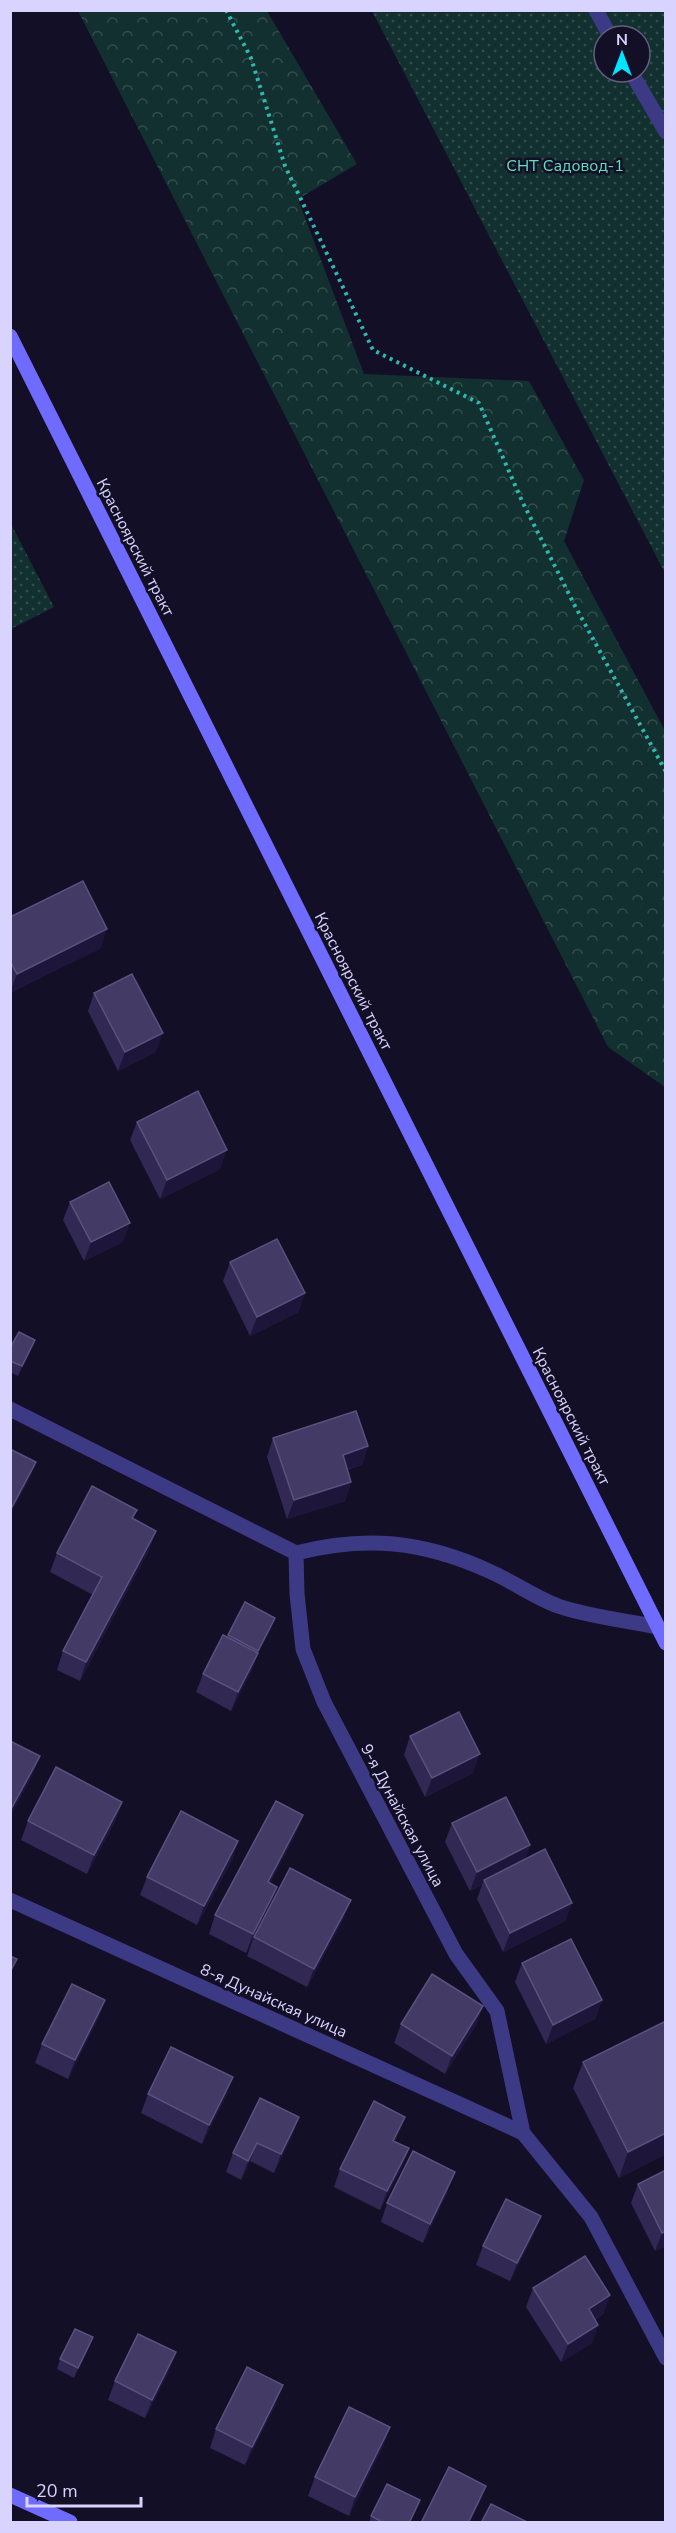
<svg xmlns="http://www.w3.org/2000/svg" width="676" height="2533" font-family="'Nunito Sans',sans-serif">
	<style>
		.forest { fill: url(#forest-crowns) }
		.park { fill: url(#park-dots); fill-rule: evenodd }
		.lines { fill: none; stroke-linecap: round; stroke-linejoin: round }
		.path { stroke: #2fb8b0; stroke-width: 4; stroke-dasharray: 3 4.5; stroke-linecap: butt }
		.lane { stroke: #3d3a85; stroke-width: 15 }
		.street { stroke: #3d3a85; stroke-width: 15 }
		.secondary { stroke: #6f6bff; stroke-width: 15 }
		.wall { fill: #312854 }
		.shaded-wall { fill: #1d163a }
		.building { fill: #433a66; stroke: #5a527e; stroke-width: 1.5 }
		.labels { text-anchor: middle; stroke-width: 5; stroke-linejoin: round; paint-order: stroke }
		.park-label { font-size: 16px; fill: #5fe0c0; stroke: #130f26 }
		.street-label { font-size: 16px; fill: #d9d4ff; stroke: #130f26 }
	</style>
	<defs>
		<pattern id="forest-crowns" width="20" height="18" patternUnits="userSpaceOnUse" patternTransform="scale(1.5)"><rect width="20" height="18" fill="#12302f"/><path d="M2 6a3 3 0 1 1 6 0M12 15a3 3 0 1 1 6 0" fill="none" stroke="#344d4e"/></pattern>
		<pattern id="park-dots" width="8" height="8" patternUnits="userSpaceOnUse" patternTransform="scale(1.5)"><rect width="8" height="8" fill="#12302f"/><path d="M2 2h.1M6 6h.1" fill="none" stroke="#344d4e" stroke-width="1.8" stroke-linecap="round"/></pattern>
	</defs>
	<rect width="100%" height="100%" fill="#130f26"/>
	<polygon class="forest" points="78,11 267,11 357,164 298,199 364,374 529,381 584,480 564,541 665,731 665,1087 608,1047"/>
	<g class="park">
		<path d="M372,11H665V573ZM604,36H640V72H604Z"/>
		<polygon points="10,522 54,607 11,629 10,629"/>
	</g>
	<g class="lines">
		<polyline class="path" points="226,10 251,58 285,166 373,350 479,403 522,501 575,606 666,772"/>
		<g class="lane">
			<polyline points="596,10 610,36"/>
			<polyline points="631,72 666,132"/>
			<path d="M296,1553C366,1535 423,1541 489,1571C512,1581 534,1597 558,1606C586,1616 628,1621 658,1627"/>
		</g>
		<g class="street">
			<polyline points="10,1409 296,1553 297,1594 303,1649 324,1702 456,1954 497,2011 523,2133 591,2217 666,2358"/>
			<polyline points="10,1900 523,2133"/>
		</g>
		<g class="secondary">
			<polyline points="10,336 666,1643"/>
			<polyline points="10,2495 70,2522"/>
		</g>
	</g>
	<g class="wall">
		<polygon points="10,917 101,948 10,993"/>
		<polygon points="94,993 156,1052 118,1071 88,1011"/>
		<polygon points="137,1122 220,1169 160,1199 130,1140"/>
		<polygon points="70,1202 123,1242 84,1261 63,1220"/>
		<polygon points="230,1262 305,1293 298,1312 250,1336 223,1281"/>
		<polygon points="10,1348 31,1350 18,1376 10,1372"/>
		<polygon points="273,1438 368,1446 362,1465 347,1470 351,1482 345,1501 287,1519 267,1457"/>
		<polygon points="137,1510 133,1519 156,1531 149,1550 80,1681 57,1670 63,1651 93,1595 50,1572 57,1553"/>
		<polygon points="245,1602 271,1628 258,1653 251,1672 231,1711 196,1692 203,1674 227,1637"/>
		<polygon points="410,1736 473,1773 425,1797 404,1755"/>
		<polygon points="122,1802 115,1821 87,1874 21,1840 28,1821"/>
		<polygon points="303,1815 296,1833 270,1883 271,1904 344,1918 307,1987 247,1956 253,1939 246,1953 209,1934 215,1915"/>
		<polygon points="452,1823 530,1845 525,1859 572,1903 565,1921 503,1952 477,1899 482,1885 470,1891 445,1842"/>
		<polygon points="238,1841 232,1860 197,1925 140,1895 147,1877"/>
		<polygon points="522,1963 602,2000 595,2019 546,2044 515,1982"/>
		<polygon points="105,2000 98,2019 68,2079 35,2063 42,2044"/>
		<polygon points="483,2006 476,2025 445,2074 394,2043 401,2024"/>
		<polygon points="666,2021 666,2154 619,2178 573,2088 583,2062"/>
		<polygon points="233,2077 226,2096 202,2144 141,2113 148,2094"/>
		<polygon points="299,2117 292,2136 274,2173 250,2161 241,2180 226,2172 233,2153"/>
		<polygon points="405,2117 395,2142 409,2148 402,2167 380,2210 334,2187 340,2169"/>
		<polygon points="666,2170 666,2246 655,2251 631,2203 638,2184"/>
		<polygon points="448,2191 423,2243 381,2222 387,2203"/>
		<polygon points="534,2234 510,2281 476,2265 483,2246"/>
		<polygon points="533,2288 610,2295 603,2314 595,2320 598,2325 592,2343 561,2362 526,2307"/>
		<polygon points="93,2337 89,2347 74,2378 57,2369 60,2359"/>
		<polygon points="169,2371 145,2418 108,2400 115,2381"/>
		<polygon points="276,2404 245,2465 210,2448 216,2429"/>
		<polygon points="390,2427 383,2446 349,2516 308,2496 315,2477"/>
		<polygon points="420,2500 410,2523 369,2523 371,2516"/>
	</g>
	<g class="shaded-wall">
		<polygon points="107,929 101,948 10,993 17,974"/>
		<polygon points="163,1033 156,1052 118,1071 125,1052"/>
		<polygon points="227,1150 220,1169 160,1199 167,1180"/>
		<polygon points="130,1223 123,1242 84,1261 91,1242"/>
		<polygon points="305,1293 298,1312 250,1336 257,1317"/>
		<polygon points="35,1340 31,1350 18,1376 22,1366"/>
		<polygon points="368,1446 362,1465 336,1473 343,1455"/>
		<polygon points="36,1462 29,1480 10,1515 10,1511 12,1507"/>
		<polygon points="351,1482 345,1501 287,1519 294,1500"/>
		<polygon points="156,1531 149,1550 80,1681 86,1662"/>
		<polygon points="275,1618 271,1628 254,1661 258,1651"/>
		<polygon points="258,1653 251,1672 231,1711 238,1692"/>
		<polygon points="480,1754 473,1773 425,1797 432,1778"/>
		<polygon points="40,1756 33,1775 10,1817 10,1811"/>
		<polygon points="122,1802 115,1821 87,1874 94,1855"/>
		<polygon points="303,1815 296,1833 261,1901 268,1882"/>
		<polygon points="238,1841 232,1860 197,1925 204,1906"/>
		<polygon points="530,1845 524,1864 484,1880 482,1885 470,1891 477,1872"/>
		<polygon points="277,1887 271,1906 246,1953 253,1934"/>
		<polygon points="351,1900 344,1918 307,1987 314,1969"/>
		<polygon points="572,1903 565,1921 503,1952 510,1933"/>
		<polygon points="105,2000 98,2019 68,2079 75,2060"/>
		<polygon points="602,2000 595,2019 546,2044 553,2025"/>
		<polygon points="483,2006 476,2025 445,2074 452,2056"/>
		<polygon points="233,2077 226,2096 202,2144 209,2125"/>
		<polygon points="299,2117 292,2136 274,2173 281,2154"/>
		<polygon points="405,2117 398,2135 386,2159 393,2141"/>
		<polygon points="666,2133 666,2154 619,2178 628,2152"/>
		<polygon points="257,2143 250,2161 241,2180 248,2161"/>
		<polygon points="409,2148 402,2167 380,2210 387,2191"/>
		<polygon points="455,2172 448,2191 423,2243 430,2224"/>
		<polygon points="541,2216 534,2234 510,2281 517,2263"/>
		<polygon points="666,2231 666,2246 655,2251 662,2233"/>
		<polygon points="610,2295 603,2314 582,2328 589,2309"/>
		<polygon points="598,2325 592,2343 561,2362 568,2344"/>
		<polygon points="93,2337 89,2347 74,2378 78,2368"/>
		<polygon points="176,2352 169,2371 145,2418 152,2400"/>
		<polygon points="283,2385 276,2404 245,2465 252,2447"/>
		<polygon points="390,2427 383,2446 349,2516 355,2497"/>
		<polygon points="486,2486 479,2505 470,2523 468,2523"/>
	</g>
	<g class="building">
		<polygon points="83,881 107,929 17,974 10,961 10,917"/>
		<polygon points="132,974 163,1033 125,1052 94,993"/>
		<polygon points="198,1091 227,1150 167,1180 137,1122"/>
		<polygon points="109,1182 130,1223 91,1242 70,1202"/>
		<polygon points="277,1239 305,1293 257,1317 230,1262"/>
		<polygon points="19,1332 35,1340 22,1366 10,1361 10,1348"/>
		<polygon points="356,1411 368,1446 343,1455 351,1482 294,1500 273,1438"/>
		<polygon points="10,1449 36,1462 12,1507 10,1506"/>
		<polygon points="92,1486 137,1510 132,1518 156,1531 86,1662 63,1651 102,1577 57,1553"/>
		<polygon points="245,1602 275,1618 258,1651 228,1635"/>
		<polygon points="223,1635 258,1653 238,1692 203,1674"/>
		<polygon points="459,1712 480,1754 432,1778 410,1736"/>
		<polygon points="10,1741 40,1756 10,1811"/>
		<polygon points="56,1767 122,1802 94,1855 28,1821"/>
		<polygon points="506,1797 530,1845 477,1872 452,1823"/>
		<polygon points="276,1801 303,1815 268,1882 277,1887 253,1934 215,1915"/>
		<polygon points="181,1811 238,1841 204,1906 147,1877"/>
		<polygon points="545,1849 572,1903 510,1933 484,1880"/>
		<polygon points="290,1868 351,1900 314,1969 254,1937"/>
		<polygon points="571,1939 602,2000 553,2025 522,1963"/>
		<polygon points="10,1956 17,1959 10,1972"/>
		<polygon points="432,1974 483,2006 452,2056 401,2024"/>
		<polygon points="72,1984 105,2000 75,2060 42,2044"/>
		<polygon points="666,2021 666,2133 628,2152 583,2062"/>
		<polygon points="171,2047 233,2077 209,2125 148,2094"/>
		<polygon points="260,2098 299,2117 281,2154 257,2143 248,2161 233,2153"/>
		<polygon points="374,2101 405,2117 393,2141 409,2148 387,2191 340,2169"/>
		<polygon points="413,2151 455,2172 430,2224 387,2203"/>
		<polygon points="666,2170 666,2231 662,2233 638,2184"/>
		<polygon points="506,2199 541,2216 517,2263 483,2246"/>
		<polygon points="585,2256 610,2295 589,2309 598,2325 568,2344 533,2288"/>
		<polygon points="75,2329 93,2337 78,2368 60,2359"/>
		<polygon points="138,2334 176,2352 152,2400 115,2381"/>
		<polygon points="247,2367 283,2385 252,2447 216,2429"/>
		<polygon points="349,2407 390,2427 355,2497 315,2477"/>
		<polygon points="449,2467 486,2486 468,2523 421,2523"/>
		<polygon points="387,2484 420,2500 409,2523 384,2523 371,2516"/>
		<polygon points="491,2504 529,2523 481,2523"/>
	</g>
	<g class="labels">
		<g class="park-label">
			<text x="565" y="171">СНТ Садовод-1</text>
		</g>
		<g class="street-label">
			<text transform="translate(136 547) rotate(63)" y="6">Красноярский тракт</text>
			<text transform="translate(354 981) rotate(63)" y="6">Красноярский тракт</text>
			<text transform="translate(572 1416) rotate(63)" y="6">Красноярский тракт</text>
			<text transform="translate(403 1815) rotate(62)" y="6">9-я Дунайская улица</text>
			<text transform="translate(274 2000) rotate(24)" y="6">8-я Дунайская улица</text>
		</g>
	</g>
	<rect width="676" height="2533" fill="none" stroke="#d9d4ff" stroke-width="24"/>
	<g transform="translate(622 54)"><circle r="28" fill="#130f26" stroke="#625e7d" stroke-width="1.5"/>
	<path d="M0-4.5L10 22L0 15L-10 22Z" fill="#00e5ff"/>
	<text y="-9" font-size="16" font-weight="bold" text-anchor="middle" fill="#d9d4ff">N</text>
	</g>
	<path d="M27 2497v9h114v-9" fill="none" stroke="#d9d4ff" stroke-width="3"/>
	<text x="36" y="2497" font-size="18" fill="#d9d4ff" stroke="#130f26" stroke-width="4.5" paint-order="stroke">20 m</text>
</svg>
